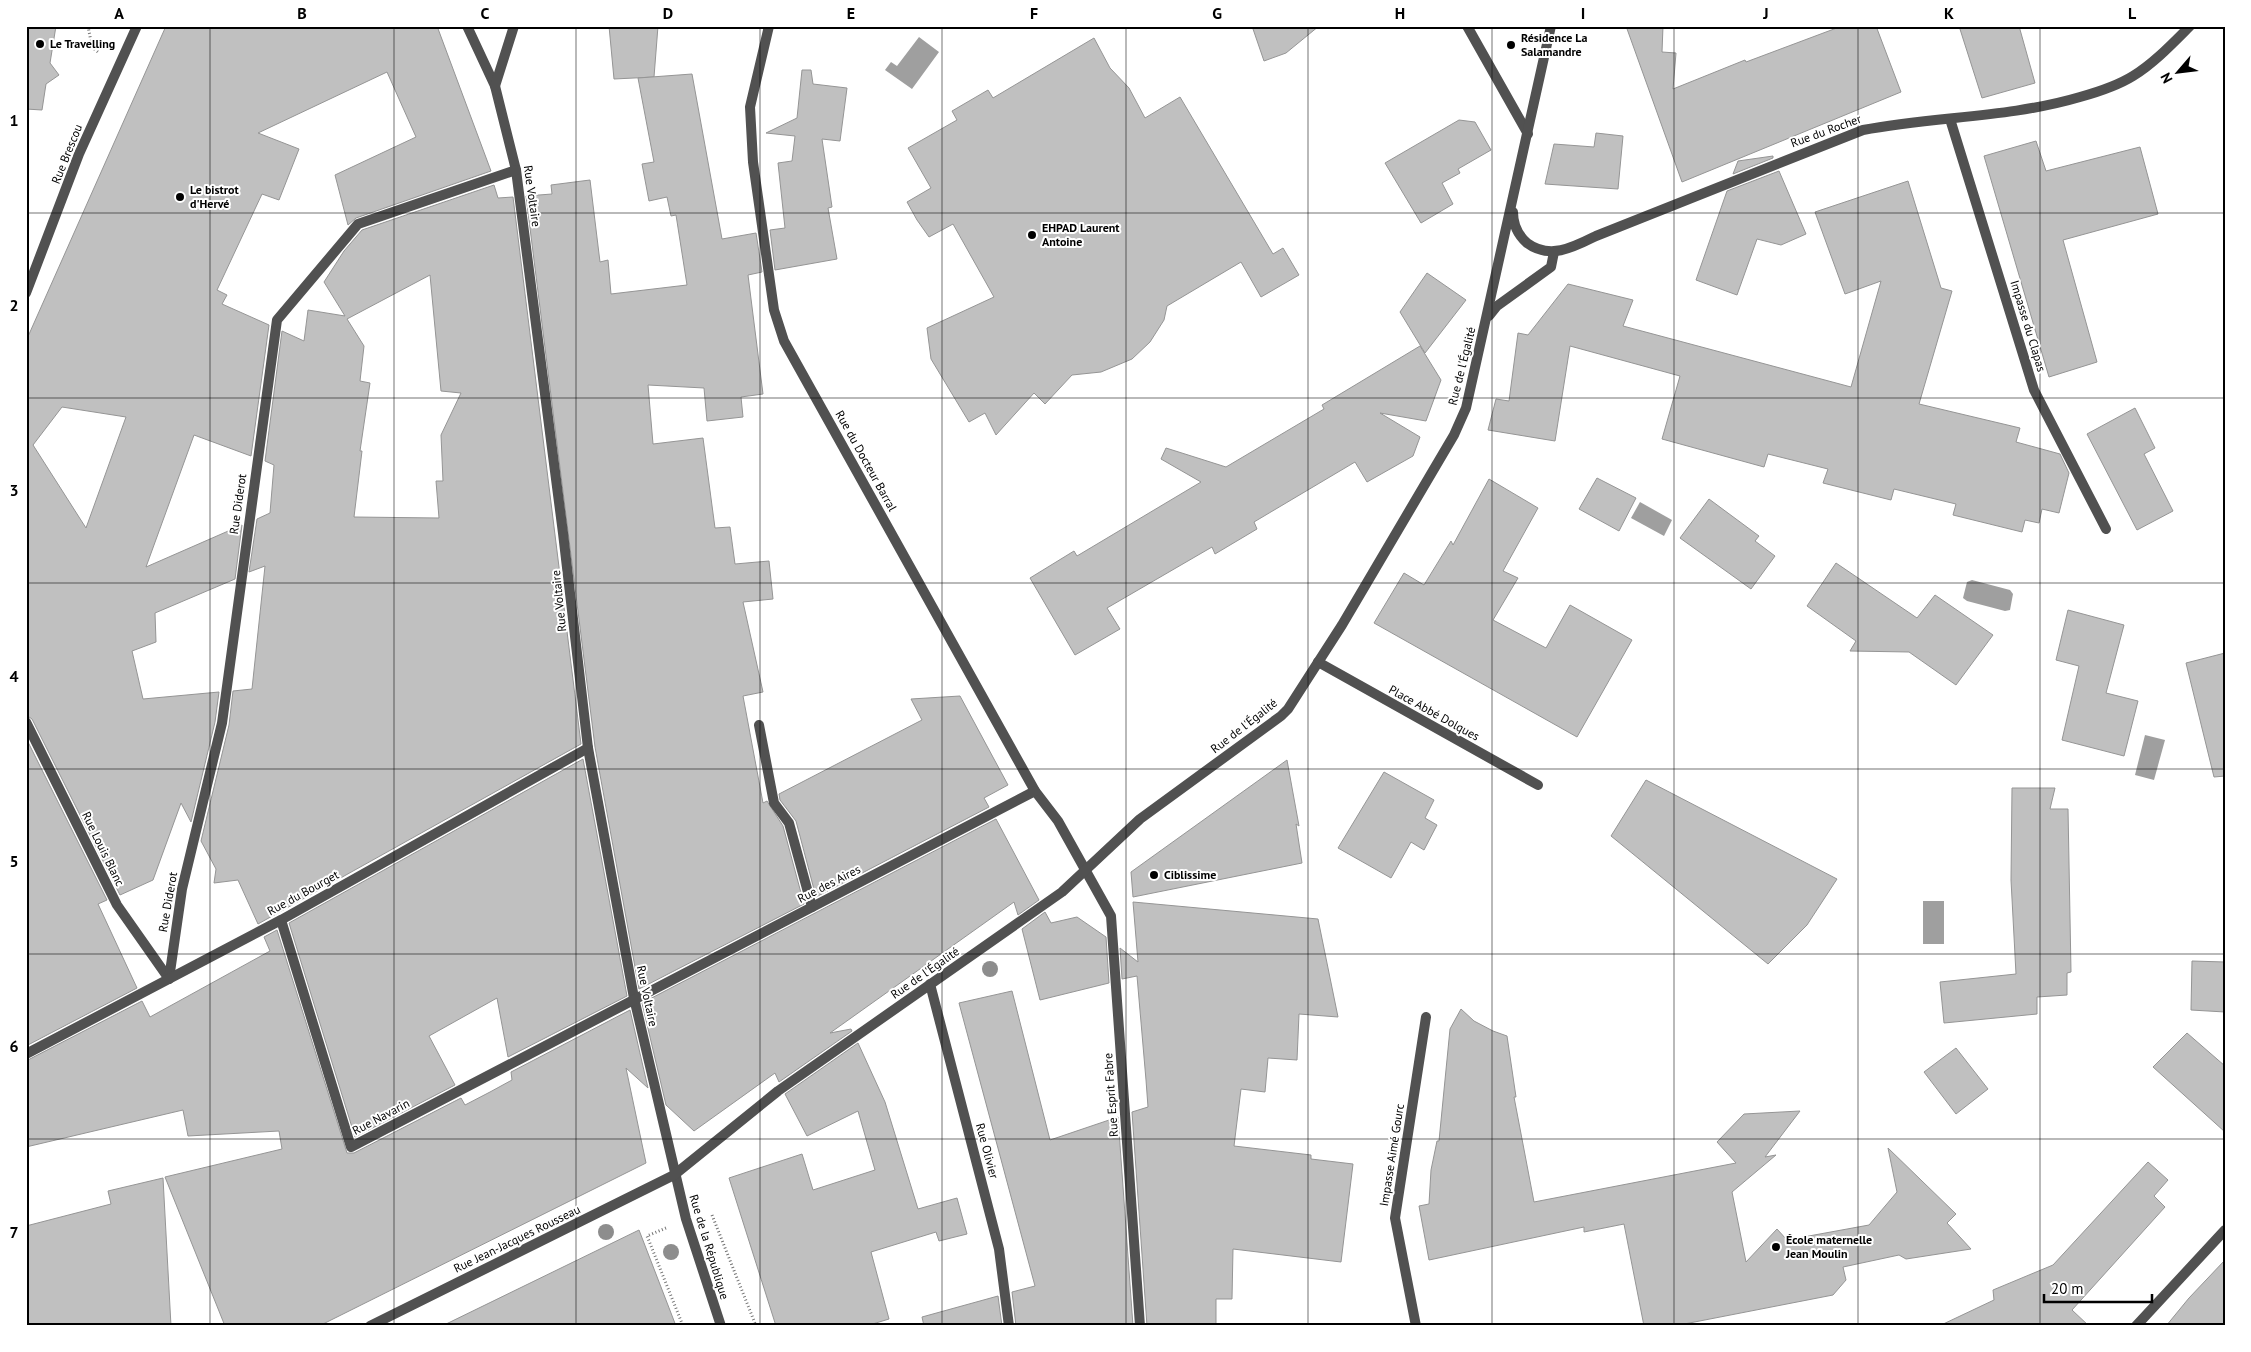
<svg xmlns="http://www.w3.org/2000/svg" width="2251" height="1352" font-family="'PT Sans',sans-serif">
	<style>
		.water { fill: #9f9f9f }
		.building { fill: #c0c0c0; stroke: #959595; fill-rule: evenodd }
		.lines { fill: none; stroke-linecap: round; stroke-linejoin: round }
		.path { stroke: #737373; stroke-width: 3; stroke-dasharray: 1 2.5; stroke-linecap: butt }
		.street { stroke: #515151; stroke-width: 10 }
		.tree { fill: #8d8d8d }
		.grid { fill: none; stroke: #000; stroke-width: 1; stroke-opacity: 0.55 }
		.poi-dot { fill: #000; stroke: #fff; stroke-width: 2 }
		.labels { text-anchor: middle; stroke-width: 4; stroke-linejoin: round; paint-order: stroke }
		.poi-label { font-size: 12px; font-weight: bold; fill: #000; stroke: #fff; text-anchor: start }
		.street-label { font-size: 12px; fill: #000; stroke: #fff }
		.neatline { fill: none; stroke: #000; stroke-width: 2 }
		.grid-label { font-size: 16px; text-anchor: middle; font-weight: bold; fill: #000 }
	</style>
	<rect width="100%" height="100%" fill="#fff"/>
	<g class="water">
		<polygon points="919,37 939,52 912,89 885,70 891,62 897,66"/>
		<polygon points="1640,502 1672,520 1664,536 1631,518"/>
		<polygon points="1972,580 2010,590 2013,594 2010,610 2005,611 1967,601 1963,598 1967,582"/>
		<polygon points="2145,735 2165,740 2154,780 2135,775"/>
		<rect x="1923" y="901" width="21" height="43"/>
	</g>
	<g class="building">
		<polygon points="26,26 56,26 50,63 59,75 46,84 42,110 26,109"/>
		<path d="M166,26H437L491,171L356,218L348,225L335,175L416,137L387,72L258,133L299,149L279,200L262,194L217,290L227,295L222,304L269,325L251,456L194,435L146,567L242,525L235,579L155,613L156,642L132,651L143,699L219,692L215,722L191,822L181,803L153,880L120,895L32,719L26,715V341ZM62,407L126,417L86,528L33,445Z"/>
		<polygon points="609,26 658,26 654,77 614,79"/>
		<polygon points="1252,26 1319,26 1286,53 1264,61"/>
		<polygon points="1626,26 1663,26 1662,52 1676,53 1673,89 1745,60 1746,62 1842,26 1876,26 1901,92 1682,182"/>
		<polygon points="1959,26 2019,26 2035,83 1982,98"/>
		<polygon points="1094,38 1110,68 1129,88 1145,118 1180,97 1273,254 1283,248 1299,275 1261,297 1241,262 1167,306 1164,320 1150,342 1132,359 1101,372 1072,375 1045,404 1034,393 996,435 985,413 969,422 931,359 927,328 994,297 953,224 929,237 917,220 907,202 931,188 908,148 957,120 952,111 988,90 993,98"/>
		<polygon points="802,70 811,70 813,84 847,88 840,141 822,139 832,207 828,208 837,259 775,270 770,230 785,228 778,163 792,161 795,136 766,133 797,118"/>
		<polygon points="692,74 722,239 756,233 762,272 748,275 763,394 741,397 743,417 707,421 704,388 648,385 653,444 703,438 715,528 730,527 735,564 769,561 773,599 743,602 763,692 743,696 763,803 767,801 783,826 804,904 639,989 595,747 526,196 552,194 551,185 590,180 600,262 608,260 611,294 687,285 676,215 671,216 667,197 649,201 642,164 654,162 638,78"/>
		<polygon points="1459,120 1475,122 1491,150 1458,169 1460,173 1442,183 1453,204 1421,223 1385,163"/>
		<polygon points="1596,133 1623,136 1618,189 1545,184 1554,144 1594,147"/>
		<polygon points="2036,141 2046,171 2140,147 2158,214 2063,240 2097,362 2049,377 1984,156"/>
		<polygon points="1773,156 1773,158 1733,174 1738,161"/>
		<polygon points="1779,171 1806,234 1781,245 1757,239 1737,295 1696,280 1727,191"/>
		<polygon points="1908,181 1941,288 1952,291 1919,404 2020,428 2016,442 2060,454 2069,473 2059,513 2042,509 2039,523 2025,520 2022,532 1953,515 1956,504 1894,489 1891,500 1823,483 1828,469 1768,454 1764,467 1662,439 1680,376 1570,346 1555,441 1488,430 1496,399 1509,401 1518,333 1528,335 1568,284 1633,300 1623,326 1851,387 1881,281 1845,294 1815,212"/>
		<path d="M494,185L498,198L513,197L581,744L258,924L238,880L214,883L216,869L201,841L229,725L233,691L252,689L265,566L249,572L257,519L270,513L274,465L265,461L282,331L304,341L308,310L345,316L324,282L344,251L362,230ZM430,275L441,391L461,393L441,435L443,481H436L439,518L354,517L362,451H360L370,383L360,381L364,346L347,319Z"/>
		<polygon points="1427,273 1466,300 1425,353 1400,312"/>
		<polygon points="1420,346 1441,380 1426,421 1380,413 1420,437 1413,456 1367,482 1355,462 1254,522 1257,529 1215,554 1212,547 1107,608 1120,629 1075,655 1030,578 1074,551 1077,556 1201,482 1161,459 1166,448 1226,467 1324,409 1322,405"/>
		<polygon points="2135,408 2155,448 2144,454 2173,511 2137,530 2087,434"/>
		<polygon points="1597,478 1636,498 1619,531 1579,509"/>
		<polygon points="1489,479 1538,508 1503,571 1518,578 1493,620 1546,648 1570,605 1632,640 1577,737 1374,623 1404,573 1424,585 1451,541 1453,545"/>
		<polygon points="1709,499 1759,536 1755,541 1775,556 1751,589 1680,538"/>
		<polygon points="1836,563 1917,618 1935,595 1993,635 1956,685 1909,652 1850,651 1856,641 1807,606"/>
		<polygon points="2068,610 2124,625 2106,693 2138,701 2124,756 2062,740 2079,666 2056,660"/>
		<polygon points="2225,653 2225,776 2214,777 2186,663"/>
		<polygon points="960,696 1008,785 984,798 989,807 816,897 796,821 780,800 779,794 922,720 911,699"/>
		<polygon points="26,738 107,900 98,904 137,988 26,1046"/>
		<polygon points="583,759 627,996 508,1057 497,998 429,1036 455,1085 355,1137 289,923"/>
		<polygon points="1287,760 1299,826 1296,824 1302,863 1133,897 1131,872"/>
		<polygon points="1384,772 1434,800 1425,818 1437,825 1424,850 1411,842 1391,878 1338,848"/>
		<polygon points="1646,780 1837,879 1807,925 1768,964 1611,836"/>
		<polygon points="2012,788 2055,788 2050,809 2068,809 2071,972 2067,973 2067,995 2037,997 2037,1014 1944,1023 1940,982 2016,974 2011,880"/>
		<polygon points="996,819 1039,900 1018,915 1014,902 830,1033 851,1029 852,1031 779,1082 775,1073 694,1131 666,1105 642,1003"/>
		<polygon points="1133,902 1318,919 1338,1017 1299,1014 1297,1060 1268,1058 1265,1092 1241,1089 1234,1146 1311,1155 1311,1159 1353,1164 1341,1262 1233,1249 1232,1299 1216,1299 1216,1326 1147,1326 1132,1112 1148,1107 1146,1080 1137,976 1122,979 1120,948 1138,962"/>
		<polygon points="1045,912 1051,923 1077,917 1106,937 1109,983 1040,1000 1022,929"/>
		<polygon points="277,930 347,1153 354,1153 461,1098 465,1105 490,1092 512,1080 511,1072 630,1010 648,1088 626,1068 646,1163 319,1326 225,1326 165,1177 282,1149 279,1131 188,1136 183,1110 26,1147 26,1061 142,1001 150,1017 270,951 264,937"/>
		<polygon points="2192,961 2225,962 2225,1012 2191,1010"/>
		<polygon points="1012,991 1050,1140 1118,1117 1133,1326 1016,1326 1012,1292 1035,1286 959,1003"/>
		<polygon points="1461,1009 1474,1021 1493,1031 1507,1036 1516,1097 1514,1097 1534,1202 1736,1163 1717,1142 1744,1114 1800,1111 1765,1157 1776,1155 1732,1192 1746,1262 1777,1229 1787,1240 1869,1225 1897,1192 1888,1148 1956,1214 1947,1223 1971,1249 1906,1259 1899,1255 1843,1267 1846,1280 1833,1295 1674,1326 1644,1326 1624,1224 1584,1232 1584,1227 1429,1260 1419,1206 1429,1204 1431,1170 1437,1141 1439,1141 1450,1029"/>
		<polygon points="2187,1033 2225,1066 2225,1132 2153,1067"/>
		<polygon points="858,1043 885,1102 918,1209 957,1198 967,1234 939,1241 936,1232 871,1252 889,1319 866,1326 776,1326 729,1178 802,1154 813,1190 875,1170 858,1111 807,1136 785,1094"/>
		<polygon points="1956,1048 1988,1089 1956,1114 1924,1072"/>
		<polygon points="2148,1162 2168,1180 2154,1196 2165,1207 2072,1310 2089,1326 1939,1326 1994,1300 1993,1290 2053,1265"/>
		<polygon points="163,1178 171,1326 26,1326 26,1226 111,1204 108,1191"/>
		<polygon points="639,1230 676,1326 442,1326"/>
		<polygon points="2225,1260 2225,1326 2166,1326 2189,1298"/>
		<polygon points="998,1296 1002,1326 924,1326 922,1317"/>
	</g>
	<g class="lines">
		<g class="path">
			<polyline points="88,26 92,47 99,53"/>
			<polyline points="712,1215 756,1326"/>
			<polyline points="666,1228 647,1236 683,1326"/>
		</g>
		<g class="street">
			<polyline points="467,26 495,86 516,170 563,533 588,748 634,998 686,1219 721,1326"/>
			<polyline points="769,26 750,107 753,162 774,310 784,341 1035,791 1058,821 1111,916 1140,1326"/>
			<polyline points="1467,26 1528,134"/>
			<polyline points="495,86 514,26"/>
			<polyline points="1950,119 2034,390 2106,529"/>
			<path d="M1513,212C1513,224 1518,235 1527,243C1550,260 1574,247 1596,236L1863,130C1935,116 2009,118 2080,97C2098,92 2117,86 2133,76C2154,63 2172,44 2190,26"/>
			<polyline points="26,293 79,154 137,26"/>
			<polyline points="1489,316 1497,306 1551,267 1554,252"/>
			<polyline points="1318,662 1538,785"/>
			<polyline points="26,722 117,905 169,979"/>
			<polyline points="759,725 774,803 789,823 812,907"/>
			<polyline points="281,920 351,1147 1035,791"/>
			<polyline points="169,979 182,889 222,723 277,320 358,224 516,170"/>
			<polyline points="930,984 999,1249 1009,1326"/>
			<polyline points="26,1054 281,920 588,748"/>
			<polyline points="370,1326 674,1175 778,1091 1062,892 1140,819 1281,716 1288,709 1342,625 1454,435 1466,408 1551,26"/>
			<polyline points="1416,1326 1395,1218 1426,1017"/>
			<polyline points="2136,1326 2225,1230"/>
		</g>
	</g>
	<g class="tree">
		<circle cx="990" cy="969" r="8"/>
		<circle cx="606" cy="1232" r="8"/>
		<circle cx="671" cy="1252" r="8"/>
	</g>
	<path class="grid" d="M210,26V1326M394,26V1326M576,26V1326M760,26V1326M942,26V1326M1126,26V1326M1308,26V1326M1492,26V1326M1674,26V1326M1858,26V1326M2040,26V1326M26,213H2225M26,398H2225M26,583H2225M26,769H2225M26,954H2225M26,1139H2225"/>
	<g class="poi-dot">
		<circle cx="40" cy="44" r="5"/>
		<circle cx="1511" cy="45" r="5"/>
		<circle cx="180" cy="197" r="5"/>
		<circle cx="1032" cy="235" r="5"/>
		<circle cx="1154" cy="875" r="5"/>
		<circle cx="1776" cy="1247" r="5"/>
	</g>
	<g class="labels">
		<g class="poi-label">
			<text x="1521" y="42">Résidence La<tspan x="1521" dy="14">Salamandre</tspan></text>
			<text x="50" y="48">Le Travelling</text>
			<text x="190" y="194">Le bistrot<tspan x="190" dy="14">d'Hervé</tspan></text>
			<text x="1042" y="232">EHPAD Laurent<tspan x="1042" dy="14">Antoine</tspan></text>
			<text x="1164" y="879">Ciblissime</text>
			<text x="1786" y="1244">École maternelle<tspan x="1786" dy="14">Jean Moulin</tspan></text>
		</g>
		<g class="street-label">
			<text transform="translate(1826 131) rotate(-20)" y="4">Rue du Rocher</text>
			<text transform="translate(67 154) rotate(-68)" y="4">Rue Brescou</text>
			<text transform="translate(532 196) rotate(82)" y="4">Rue Voltaire</text>
			<text transform="translate(2028 326) rotate(73)" y="4">Impasse du Clapas</text>
			<text transform="translate(1462 366) rotate(-76)" y="4">Rue de l'Égalité</text>
			<text transform="translate(866 461) rotate(61)" y="4">Rue du Docteur Barral</text>
			<text transform="translate(238 504) rotate(-82)" y="4">Rue Diderot</text>
			<text transform="translate(559 601) rotate(-96)" y="4">Rue Voltaire</text>
			<text transform="translate(1434 713) rotate(29)" y="4">Place Abbé Dolques</text>
			<text transform="translate(1244 726) rotate(-38)" y="4">Rue de l'Égalité</text>
			<text transform="translate(103 849) rotate(64)" y="4">Rue Louis Blanc</text>
			<text transform="translate(829 884) rotate(-27)" y="4">Rue des Aires</text>
			<text transform="translate(303 893) rotate(-29)" y="4">Rue du Bourget</text>
			<text transform="translate(168 902) rotate(-80)" y="4">Rue Diderot</text>
			<text transform="translate(925 973) rotate(-35)" y="4">Rue de l'Égalité</text>
			<text transform="translate(647 996) rotate(78)" y="4">Rue Voltaire</text>
			<text transform="translate(1111 1095) rotate(-94)" y="4">Rue Esprit Fabre</text>
			<text transform="translate(381 1117) rotate(-28)" y="4">Rue Navarin</text>
			<text transform="translate(987 1151) rotate(75)" y="4">Rue Olivier</text>
			<text transform="translate(1392 1155) rotate(-81)" y="4">Impasse Aimé Gourc</text>
			<text transform="translate(517 1239) rotate(-26)" y="4">Rue Jean-Jacques Rousseau</text>
			<text transform="translate(709 1247) rotate(73)" y="4">Rue de la République</text>
		</g>
	</g>
	<rect width="2251" height="1352" fill="none" stroke="#ffffff" stroke-width="55"/>
	<g transform="translate(2178 72) rotate(242)" stroke="#ffffff" stroke-width="4" paint-order="stroke">
	<path d="M0-4L9 19L0 12L-9 19Z" fill="#000000"/>
	<text y="-8" font-size="14" font-weight="bold" text-anchor="middle" fill="#000000">N</text>
	</g>
	<path d="M2044 1294v8h108v-8" fill="none" stroke="#000000" stroke-width="2.5"/>
	<text x="2051" y="1294" font-size="15" fill="#000000" stroke="#ffffff" stroke-width="4" paint-order="stroke">20 m</text>
	<rect x="28" y="28" width="2196" height="1296" class="neatline"/>
	<g class="grid-label">
		<text x="119" y="19">A</text>
		<text x="302" y="19">B</text>
		<text x="485" y="19">C</text>
		<text x="668" y="19">D</text>
		<text x="851" y="19">E</text>
		<text x="1034" y="19">F</text>
		<text x="1217" y="19">G</text>
		<text x="1400" y="19">H</text>
		<text x="1583" y="19">I</text>
		<text x="1766" y="19">J</text>
		<text x="1949" y="19">K</text>
		<text x="2132" y="19">L</text>
		<text x="14" y="126">1</text>
		<text x="14" y="311">2</text>
		<text x="14" y="496">3</text>
		<text x="14" y="682">4</text>
		<text x="14" y="867">5</text>
		<text x="14" y="1052">6</text>
		<text x="14" y="1238">7</text>
	</g>
</svg>
